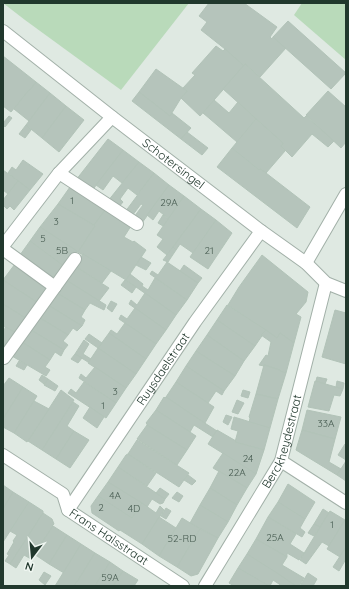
<svg xmlns="http://www.w3.org/2000/svg" width="349" height="589" font-family="Quicksand,sans-serif">
	<style>
		.green { fill: #b9daba }
		.building { fill: #b5c4bb; stroke: #b2c3b8 }
		.lines { fill: none; stroke-linecap: round; stroke-linejoin: round }
		.pedestrian-casing { stroke: #a2b0a8; stroke-width: 14 }
		.minor-casing { stroke: #a2b0a8; stroke-width: 14 }
		.pedestrian { stroke: #fff; stroke-width: 12 }
		.minor { stroke: #fff; stroke-width: 12 }
		.labels { text-anchor: middle; stroke-width: 3.5; stroke-linejoin: round; paint-order: stroke }
		.number-label { font-size: 10px; fill: #465b50 }
		.street-label { font-size: 12px; fill: #21382d; stroke: #eff6f1 }
	</style>
	<rect width="100%" height="100%" fill="#dfe9e2"/>
	<g class="green">
		<polygon points="3,3 189,3 121,90 25,20"/>
		<polygon points="302,3 346,3 346,60 294,15"/>
	</g>
	<g class="building">
		<polygon points="209,3 244,3 277,27 270,37 272,39 273,37 286,48 260,77 245,64 244,66 225,49 201,30 207,22 199,16"/>
		<polygon points="288,21 346,73 331,89 273,37"/>
		<polygon points="216,46 223,51 225,49 244,66 200,116 181,98 187,91 183,88 195,75 192,73"/>
		<polygon points="3,56 36,82 30,90 29,90 11,112 3,106"/>
		<polygon points="245,64 304,118 306,116 334,141 328,147 312,134 292,157 281,146 283,143 223,89"/>
		<polygon points="156,69 187,91 181,98 170,116 139,92"/>
		<polygon points="36,82 50,93 29,121 14,109 29,90 30,90"/>
		<polygon points="328,91 346,107 346,142 341,148 306,115"/>
		<polygon points="139,92 170,116 172,113 191,128 181,139 132,101"/>
		<polygon points="50,93 66,106 42,138 26,125"/>
		<polygon points="214,100 229,113 238,102 256,119 237,142 203,113"/>
		<polygon points="66,106 84,120 59,152 42,138"/>
		<polygon points="9,116 12,118 5,127 3,125 3,123"/>
		<polygon points="256,119 283,143 281,146 285,151 266,173 260,169 259,170 232,148"/>
		<polygon points="26,125 31,130 25,138 19,134"/>
		<polygon points="187,132 208,148 202,155 181,139"/>
		<polygon points="108,139 123,150 91,192 76,180"/>
		<polygon points="232,148 259,170 260,169 266,173 310,207 297,228 217,167"/>
		<polygon points="123,150 139,162 122,183 113,176 103,190 96,185"/>
		<polygon points="23,160 43,174 30,190 8,173 12,167 16,170"/>
		<polygon points="139,162 154,173 137,195 128,188 120,199 123,202 118,208 108,201"/>
		<polygon points="3,170 18,181 8,194 3,190"/>
		<polygon points="154,173 169,185 142,223 134,217 143,205 141,204 132,216 125,212"/>
		<polygon points="18,181 30,190 14,210 10,206 7,209 3,205 3,200"/>
		<polygon points="169,185 184,196 169,219 159,211 153,220 147,215"/>
		<polygon points="70,187 106,209 94,225 58,204"/>
		<polygon points="184,196 201,209 167,255 157,247 163,239 157,235"/>
		<polygon points="58,204 95,226 78,252 40,227"/>
		<polygon points="201,209 216,220 193,253 180,244 176,250 173,247"/>
		<polygon points="105,210 131,226 124,237 133,242 134,241 146,250 126,280 83,254 83,255 78,252 95,226 94,225"/>
		<polygon points="163,215 168,219 163,226 158,223"/>
		<polygon points="216,220 232,233 208,269 190,257"/>
		<polygon points="40,227 77,251 65,267 30,241"/>
		<polygon points="30,241 65,267 54,281 20,255"/>
		<polygon points="173,247 176,250 168,262 163,260"/>
		<polygon points="83,254 111,271 102,283 75,266"/>
		<polygon points="262,255 308,292 306,302 296,314 301,317 294,343 280,333 277,338 228,305 239,287"/>
		<polygon points="141,257 151,263 146,270 136,265"/>
		<polygon points="167,262 198,283 187,300 150,274 152,271 158,275"/>
		<polygon points="15,264 49,288 38,303 3,280"/>
		<polygon points="184,265 202,278 198,283 180,271"/>
		<polygon points="76,267 109,288 99,301 66,280"/>
		<polygon points="130,274 143,284 142,286 148,290 155,278 187,300 176,315 126,280"/>
		<polygon points="3,280 38,303 27,319 3,304"/>
		<polygon points="66,280 106,305 104,310 90,303 85,310 57,293"/>
		<polygon points="125,280 136,287 132,293 121,285"/>
		<polygon points="57,293 85,310 81,317 85,320 82,326 48,305"/>
		<polygon points="145,293 176,315 166,330 129,304 131,300 137,305"/>
		<polygon points="111,301 117,304 112,312 107,308"/>
		<polygon points="3,304 27,319 16,333 3,326"/>
		<polygon points="48,305 82,326 77,331 73,328 68,335 40,318"/>
		<polygon points="227,305 266,330 255,346 217,320"/>
		<polygon points="135,308 166,330 156,344 119,319 121,315 127,319"/>
		<polygon points="335,310 346,313 346,364 322,357"/>
		<polygon points="40,318 68,335 63,341 68,345 64,350 31,330"/>
		<polygon points="217,320 255,346 244,361 207,335"/>
		<polygon points="125,323 156,344 146,359 109,333 111,330 117,334"/>
		<polygon points="6,327 16,333 3,352 3,331"/>
		<polygon points="31,330 64,350 61,356 55,352 50,360 22,342"/>
		<polygon points="266,330 277,338 280,333 294,343 286,373 280,371 280,370 264,365 264,366 259,365 266,355 268,356 271,342 261,335"/>
		<polygon points="109,333 146,359 136,374 98,348"/>
		<polygon points="89,334 102,343 98,348 85,339"/>
		<polygon points="207,335 244,361 235,376 196,351"/>
		<polygon points="84,340 89,344 83,354 91,359 88,362 75,354"/>
		<polygon points="22,342 50,360 45,367 50,370 46,376 12,356"/>
		<polygon points="98,348 136,374 126,388 88,363"/>
		<polygon points="196,351 235,376 224,391 186,366"/>
		<polygon points="75,354 82,358 78,363 71,359"/>
		<polygon points="19,361 27,365 24,370 16,366"/>
		<polygon points="264,365 280,370 280,371 286,373 278,399 256,394"/>
		<polygon points="186,366 224,391 222,395 216,391 208,403 176,382"/>
		<polygon points="95,367 126,388 116,403 79,378 81,374 86,378"/>
		<polygon points="42,375 48,379 44,384 39,380"/>
		<polygon points="317,377 327,379 325,384 316,381"/>
		<polygon points="9,378 23,387 3,419 3,386"/>
		<polygon points="48,379 58,386 55,391 44,385"/>
		<polygon points="315,381 343,389 340,396 334,395 329,411 308,407"/>
		<polygon points="337,381 344,383 343,389 336,387"/>
		<polygon points="84,382 116,403 106,418 68,393 71,389 76,393"/>
		<polygon points="176,382 214,407 205,423 197,418 166,397"/>
		<polygon points="23,387 37,396 14,433 3,427 3,419"/>
		<polygon points="61,390 74,400 42,450 28,441"/>
		<polygon points="243,390 250,392 248,398 241,396"/>
		<polygon points="256,394 278,399 270,428 249,423 250,418 249,417"/>
		<polygon points="164,397 165,398 166,397 197,418 217,431 213,437 194,425 190,432 156,410"/>
		<polygon points="237,400 244,403 238,414 232,412"/>
		<polygon points="34,401 49,409 27,442 14,433"/>
		<polygon points="73,402 79,406 67,426 74,431 56,459 42,450"/>
		<polygon points="90,407 104,417 97,428 83,418"/>
		<polygon points="156,410 196,436 187,450 147,425 147,424 146,423"/>
		<polygon points="307,410 341,417 335,439 302,430"/>
		<polygon points="226,415 232,417 228,425 223,422"/>
		<polygon points="234,417 270,428 264,450 235,442 238,431 231,429"/>
		<polygon points="147,425 187,450 177,465 137,439"/>
		<polygon points="217,430 236,441 235,442 264,450 256,474 208,444"/>
		<polygon points="302,430 335,439 329,462 341,469 337,475 296,450"/>
		<polygon points="74,431 89,440 70,468 56,459"/>
		<polygon points="137,440 189,473 179,487 128,454"/>
		<polygon points="345,444 346,444 346,460 338,455"/>
		<polygon points="223,453 256,474 247,488 213,468"/>
		<polygon points="128,454 156,473 147,486 118,467 126,455"/>
		<polygon points="346,461 346,481 337,475"/>
		<polygon points="118,467 165,499 163,503 160,504 152,499 147,507 108,482"/>
		<polygon points="219,471 247,488 237,505 210,488"/>
		<polygon points="188,475 196,481 192,485 184,480"/>
		<polygon points="108,482 142,503 132,518 98,496"/>
		<polygon points="288,484 315,502 305,519 278,502"/>
		<polygon points="3,485 13,492 3,509"/>
		<polygon points="160,488 169,494 165,499 156,493"/>
		<polygon points="210,488 237,505 228,522 200,505"/>
		<polygon points="13,492 29,502 3,542 3,509"/>
		<polygon points="177,492 183,496 179,502 172,498"/>
		<polygon points="98,496 132,518 142,503 156,513 160,506 164,510 142,544 120,530 119,531 92,513 91,506"/>
		<polygon points="29,502 43,511 43,513 10,564 5,561 9,555 7,554 14,542 13,541 17,535 10,531"/>
		<polygon points="278,502 305,519 300,528 305,532 302,537 268,517"/>
		<polygon points="200,505 228,522 218,538 190,523"/>
		<polygon points="166,508 171,511 166,519 161,516"/>
		<polygon points="323,509 329,513 320,527 314,524"/>
		<polygon points="330,511 345,520 329,546 322,542 306,564 300,560"/>
		<polygon points="43,513 52,519 54,524 52,526 53,526 38,548 37,548 31,559 24,555 16,568 10,564"/>
		<polygon points="159,517 176,528 159,556 142,544"/>
		<polygon points="268,517 296,534 290,544 304,553 299,560 287,553 287,557 256,539"/>
		<polygon points="182,518 200,529 177,567 159,556"/>
		<polygon points="345,520 346,521 346,547 340,557 327,549"/>
		<polygon points="314,524 320,527 314,536 308,533"/>
		<polygon points="53,526 67,535 49,564 34,554"/>
		<polygon points="200,529 218,538 198,574 191,576 177,567"/>
		<polygon points="67,535 81,544 64,573 49,564"/>
		<polygon points="256,539 287,557 282,565 304,578 299,586 296,586 247,554"/>
		<polygon points="81,544 95,553 77,582 77,581 74,586 55,586"/>
		<polygon points="346,547 346,559 339,571 333,567"/>
		<polygon points="95,553 110,562 95,586 74,586 77,581 77,582"/>
		<polygon points="247,554 277,573 296,586 282,586 273,580 270,586 269,586 238,568"/>
		<polygon points="110,562 123,571 113,586 95,586"/>
		<polygon points="238,568 269,586 234,586 229,583"/>
		<polygon points="123,571 138,580 134,586 113,586"/>
		<polygon points="44,572 51,576 45,585 39,580"/>
		<polygon points="308,573 317,579 313,586 300,586"/>
	</g>
	<g class="lines">
		<g class="pedestrian-casing">
			<g id="pedestrian">
				<polyline points="59,173 137,224"/>
				<polyline points="3,249 55,287"/>
				<polyline points="306,263 346,194"/>
				<polyline points="4,358 75,259"/>
			</g>
		</g>
		<g class="minor-casing">
			<g id="minor">
				<path id="s1" d="M3,31L112,117L261,231L306,263L326,283L346,291"/>
				<polyline points="3,246 59,173 112,117"/>
				<path id="s2" d="M3,455L63,494L68,510L183,586"/>
				<polyline points="281,461 346,503"/>
				<path id="s3" d="M68,510L195,322L261,231"/>
				<path id="s4" d="M205,586L281,461L326,283"/>
			</g>
		</g>
		<use href="#pedestrian" class="pedestrian"/>
		<use href="#minor" class="minor"/>
	</g>
	<g class="labels">
		<g class="number-label">
			<text x="72" y="204">1</text>
			<text x="169" y="206">29A</text>
			<text x="56" y="225">3</text>
			<text x="43" y="242">5</text>
			<text x="62" y="254">5B</text>
			<text x="209" y="254">21</text>
			<text x="115" y="395">3</text>
			<text x="103" y="409">1</text>
			<text x="326" y="427">33A</text>
			<text x="248" y="462">24</text>
			<text x="237" y="476">22A</text>
			<text x="115" y="499">4A</text>
			<text x="101" y="511">2</text>
			<text x="134" y="512">4D</text>
			<text x="332" y="528">1</text>
			<text x="275" y="541">25A</text>
			<text x="182" y="542">52-RD</text>
			<text x="110" y="581">59A</text>
		</g>
		<g class="street-label">
			<text dy="4" stroke="none"><textPath href="#s1" startOffset="216">Schotersingel</textPath></text>
			<text dy="4" stroke="none"><textPath href="#s3" startOffset="170">Ruysdaelstraat</textPath></text>
			<text dy="4" stroke="none"><textPath href="#s4" startOffset="165">Berckheydestraat</textPath></text>
			<text dy="4" stroke="none"><textPath href="#s2" startOffset="137">Frans Halsstraat</textPath></text>
		</g>
	</g>
	<rect width="349" height="589" fill="none" stroke="#21382d" stroke-width="8"/>
	<g transform="translate(32 557) rotate(196)" stroke="#eff6f1" stroke-width="3" paint-order="stroke">
	<path d="M0-3L7 15L0 10L-7 15Z" fill="#21382d"/>
	<text y="-6" font-size="11" font-weight="bold" text-anchor="middle" fill="#21382d">N</text>
	</g>
</svg>
